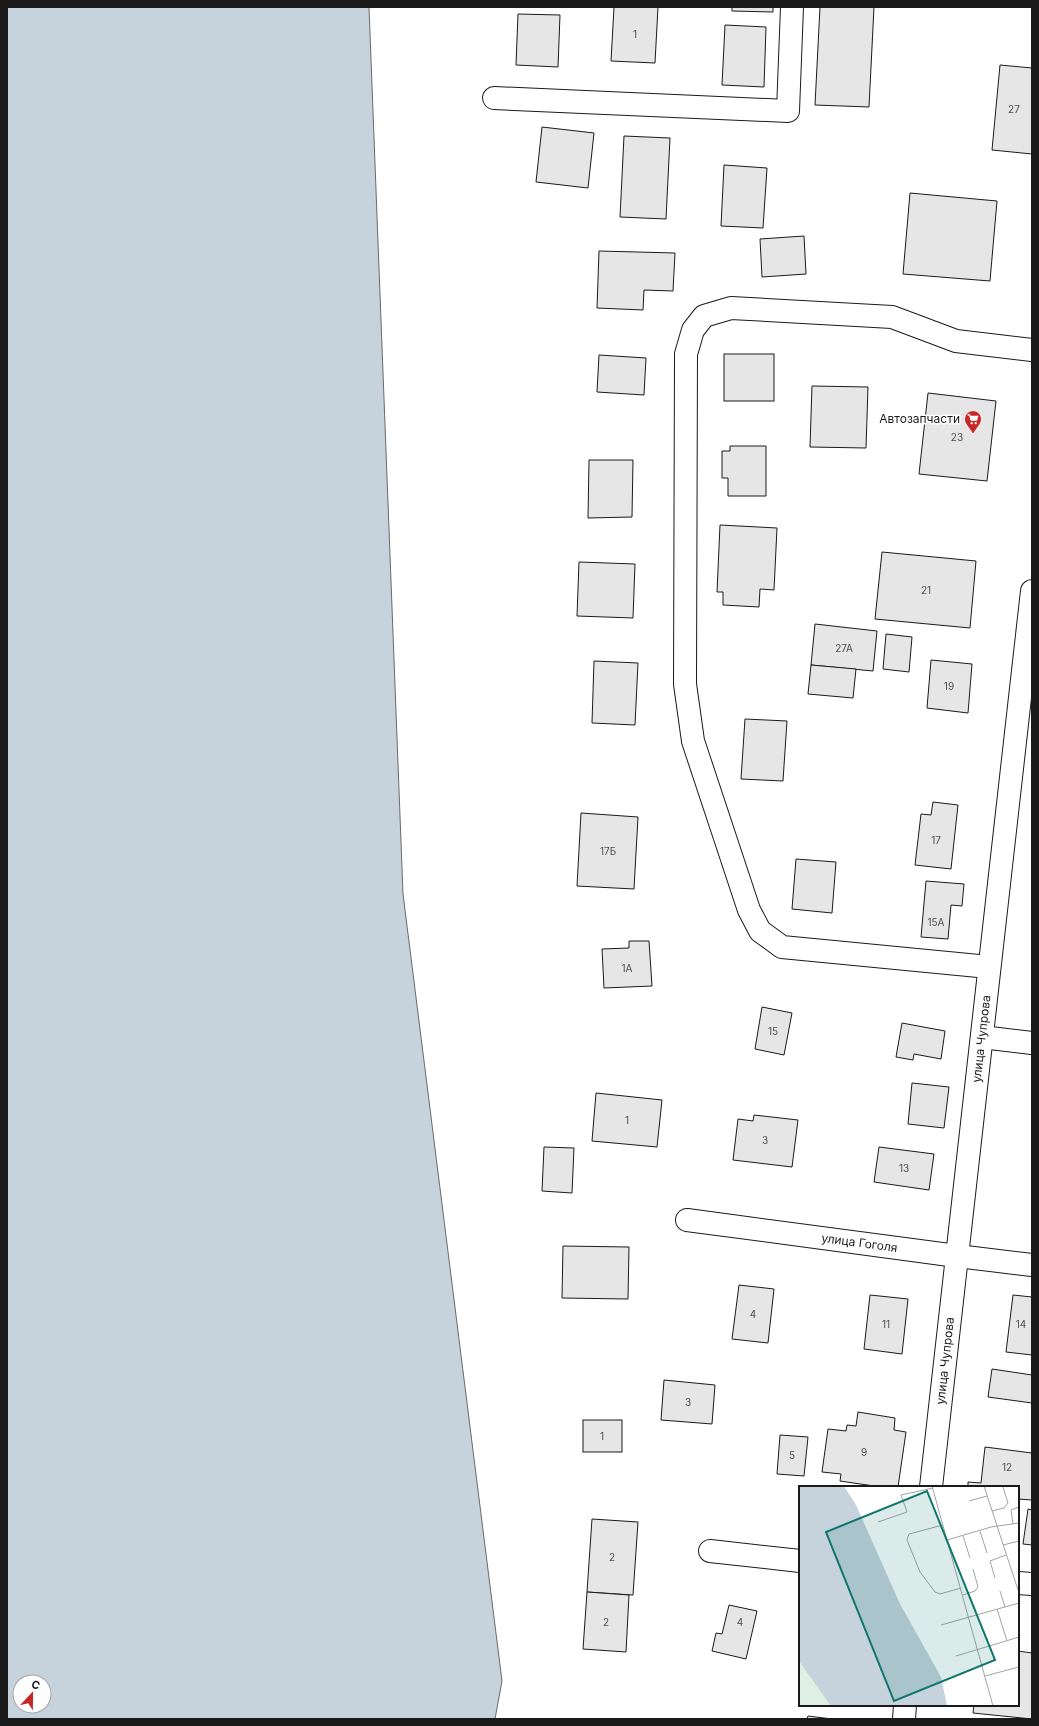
<svg xmlns="http://www.w3.org/2000/svg" width="1039" height="1726" font-family="Inter,sans-serif">
	<style>
		.water { fill: #c6d2dc; stroke: #6a6a6a; fill-rule: evenodd }
		.building { fill: #e6e6e6; stroke: #1a1a1a }
		.lines { fill: none; stroke-linecap: round; stroke-linejoin: round }
		.minor-casing { stroke: #1a1a1a; stroke-width: 24 }
		.minor { stroke: #fff; stroke-width: 22 }
		.labels { text-anchor: middle; stroke-width: 3; stroke-linejoin: round; paint-order: stroke }
		.number-label { font-size: 10px; fill: #4d4d4d }
		.poi-label { font-size: 12px; fill: #1a1a1a; stroke: #fff; text-anchor: end }
		.street-label { font-size: 12px; fill: #1a1a1a; stroke: #fff }
		.inset-road { fill: none; stroke: #a3a3a3; stroke-width: 1 }
		.view { fill: #0f766e; fill-opacity: 0.15; stroke: #0f766e; stroke-width: 2 }
		.inset-edge { fill: none; stroke: #1a1a1a; stroke-width: 2 }
	</style>
	<rect width="100%" height="100%" fill="#fff"/>
	<path class="water" d="M7,7H369L403,894L502,1681L495,1719H7ZM20,1682H44V1706H20Z"/>
	<g class="building">
		<polygon points="614,7 658,7 655,63 611,61"/>
		<polygon points="732,7 773,7 773,12 732,11"/>
		<polygon points="820,7 874,7 869,107 815,105"/>
		<polygon points="518,14 560,15 558,67 516,65"/>
		<polygon points="725,25 766,27 764,87 722,85"/>
		<polygon points="1000,65 1032,68 1032,154 992,150"/>
		<polygon points="542,127 594,133 588,188 536,182"/>
		<polygon points="624,136 670,138 666,219 620,217"/>
		<polygon points="724,165 767,168 763,228 721,226"/>
		<polygon points="910,193 997,201 990,281 903,274"/>
		<polygon points="804,236 806,274 762,277 760,239"/>
		<polygon points="599,251 675,253 673,291 644,290 643,310 597,308"/>
		<rect x="724" y="354" width="50" height="47"/>
		<polygon points="599,355 646,358 644,395 597,392"/>
		<polygon points="812,386 868,387 866,448 810,447"/>
		<polygon points="928,393 996,401 987,481 919,474"/>
		<polygon points="730,446 766,446 766,496 728,496 728,478 722,478 722,451 730,451"/>
		<polygon points="589,460 633,460 632,517 588,518"/>
		<polygon points="720,525 777,528 774,590 760,589 759,607 723,605 723,592 717,592"/>
		<polygon points="882,552 976,561 970,628 875,619"/>
		<polygon points="579,562 635,564 633,618 577,616"/>
		<polygon points="815,624 877,631 873,671 811,665"/>
		<polygon points="886,634 912,637 909,672 883,669"/>
		<polygon points="931,660 972,664 968,713 927,708"/>
		<polygon points="594,661 638,663 635,725 592,723"/>
		<polygon points="811,665 856,669 853,698 808,694"/>
		<polygon points="745,719 787,721 783,781 741,779"/>
		<polygon points="933,802 958,805 951,869 915,865 921,814 931,815"/>
		<polygon points="581,813 638,817 634,889 577,886"/>
		<polygon points="796,859 836,862 832,913 792,909"/>
		<polygon points="926,881 964,884 962,906 951,905 948,939 921,937"/>
		<polygon points="629,941 649,941 652,986 604,988 602,949 629,948"/>
		<polygon points="762,1007 792,1013 784,1055 755,1049"/>
		<polygon points="902,1023 945,1031 941,1059 914,1054 913,1060 896,1057"/>
		<polygon points="912,1083 949,1087 944,1128 908,1124"/>
		<polygon points="596,1093 662,1100 657,1147 592,1141"/>
		<polygon points="754,1115 798,1120 792,1167 733,1160 738,1119 753,1121"/>
		<polygon points="544,1147 574,1148 572,1193 542,1191"/>
		<polygon points="879,1147 934,1154 929,1190 874,1182"/>
		<polygon points="563,1246 629,1247 628,1299 562,1298"/>
		<polygon points="739,1285 774,1289 768,1343 732,1339"/>
		<polygon points="870,1295 908,1299 902,1354 864,1349"/>
		<polygon points="1013,1295 1032,1297 1032,1355 1006,1352"/>
		<polygon points="992,1369 1032,1375 1032,1403 988,1397"/>
		<polygon points="664,1380 715,1385 712,1424 661,1420"/>
		<polygon points="858,1412 895,1418 894,1430 906,1432 898,1487 881,1487 840,1481 841,1474 822,1472 828,1429 846,1431 847,1425 856,1426"/>
		<rect x="583" y="1420" width="39" height="32"/>
		<polygon points="780,1435 808,1437 804,1476 777,1474"/>
		<polygon points="985,1447 1032,1453 1032,1500 1018,1499 1018,1487 968,1487 968,1482 981,1483"/>
		<polygon points="1028,1509 1032,1510 1032,1545 1023,1544"/>
		<polygon points="592,1519 638,1522 633,1595 587,1592"/>
		<polygon points="587,1592 629,1595 626,1652 583,1649"/>
		<polygon points="729,1605 757,1611 746,1659 712,1651 716,1633 722,1634"/>
		<polygon points="1018,1651 1032,1653 1032,1719 973,1713 974,1705 1018,1705"/>
		<polygon points="808,1716 832,1719 807,1719"/>
	</g>
	<g class="lines">
		<g class="minor-casing">
			<g id="minor">
				<polyline points="494,98 788,111 792,7"/>
				<polyline points="989,967 782,947 760,931 749,910 693,741 685,684 686,354 693,330 704,316 731,308 892,317 956,341 1032,350"/>
				<polyline points="982,1037 1032,1043"/>
				<path id="s1" d="M687,1220L957,1256L1032,1265"/>
				<path id="s2" d="M931,1487L1032,591"/>
				<polyline points="710,1551 800,1561"/>
				<polyline points="1018,1583 1032,1584"/>
				<polyline points="904,1719 905,1705"/>
			</g>
		</g>
		<use href="#minor" class="minor"/>
	</g>
	<defs>
		<g id="supermarket-pin" transform="scale(0.9)"><path d="M0 17L-7.5 6A9.5 9.5 0 1 1 7.5 6Z" fill="#c62828" stroke="#fff"/><path d="M-6-5.5h2.5l.6 2H6L4.5 2H-2.5L-4.4-4H-6ZM-1.5 3.2a1.3 1.3 0 1 0 .1 0ZM3 3.2a1.3 1.3 0 1 0 .1 0Z" fill="#fff"/></g>
	</defs>
	<g fill-rule="evenodd">
		<use href="#supermarket-pin" x="973" y="419"/>
	</g>
	<g class="labels">
		<g class="number-label">
			<text x="635" y="38">1</text>
			<text x="1014" y="113">27</text>
			<text x="957" y="441">23</text>
			<text x="926" y="594">21</text>
			<text x="844" y="652">27А</text>
			<text x="949" y="690">19</text>
			<text x="936" y="844">17</text>
			<text x="608" y="855">17Б</text>
			<text x="936" y="926">15А</text>
			<text x="627" y="972">1А</text>
			<text x="773" y="1035">15</text>
			<text x="627" y="1124">1</text>
			<text x="765" y="1144">3</text>
			<text x="904" y="1172">13</text>
			<text x="753" y="1318">4</text>
			<text x="886" y="1328">11</text>
			<text x="1021" y="1328">14</text>
			<text x="688" y="1406">3</text>
			<text x="602" y="1440">1</text>
			<text x="864" y="1456">9</text>
			<text x="792" y="1459">5</text>
			<text x="1007" y="1471">12</text>
			<text x="612" y="1561">2</text>
			<text x="606" y="1626">2</text>
			<text x="740" y="1626">4</text>
		</g>
		<g class="poi-label">
			<text x="960" y="423">Автозапчасти</text>
		</g>
		<g class="street-label">
			<text dy="4" stroke="none"><textPath href="#s2" startOffset="451">улица Чупрова</textPath></text>
			<text dy="4" stroke="none"><textPath href="#s1" startOffset="174">улица Гоголя</textPath></text>
			<text dy="4" stroke="none"><textPath href="#s2" startOffset="127">улица Чупрова</textPath></text>
		</g>
	</g>
	<g transform="translate(799 1486)">
		<rect width="220" height="220" fill="#fff"/>
		<path d="M0,175L3,177L32,220H0Z" fill="#e0efe3"/>
		<path d="M0,0H45L57,19L101,118L142,191L148,220H32L0,175Z" fill="#c6d2dc"/>
		<path class="inset-road" d="M133,0L194,220M185,0L220,107M170,15L188,10M193,25L205,22L209,17L204,1M79,36L108,26L102,9L134,2M214,38L212,24L220,21M144,39L110,48L108,54L121,86L136,106L141,108L162,102M181,45L188,67M164,50L171,72M148,54L192,41L220,37M204,59L220,55M196,92L191,75L207,69M201,105L206,121M164,109L176,105L179,101L174,83M198,123L208,155M142,139L220,117M157,170L220,151M186,190L220,181"/>
		<path class="view" d="M128,5L196,174L95,215L27,46Z"/>
		<rect width="220" height="220" class="inset-edge"/>
	</g>
	<rect width="1039" height="1726" fill="none" stroke="#1a1a1a" stroke-width="16"/>
	<g transform="translate(32 1694) rotate(22)"><circle r="19" fill="#ffffff" stroke="#a3a3a3"/>
	<path d="M0-3L7 15L0 10L-7 15Z" fill="#c62828"/>
	<text y="-6" font-size="11" font-weight="bold" text-anchor="middle" fill="#1a1a1a">С</text>
	</g>
</svg>
